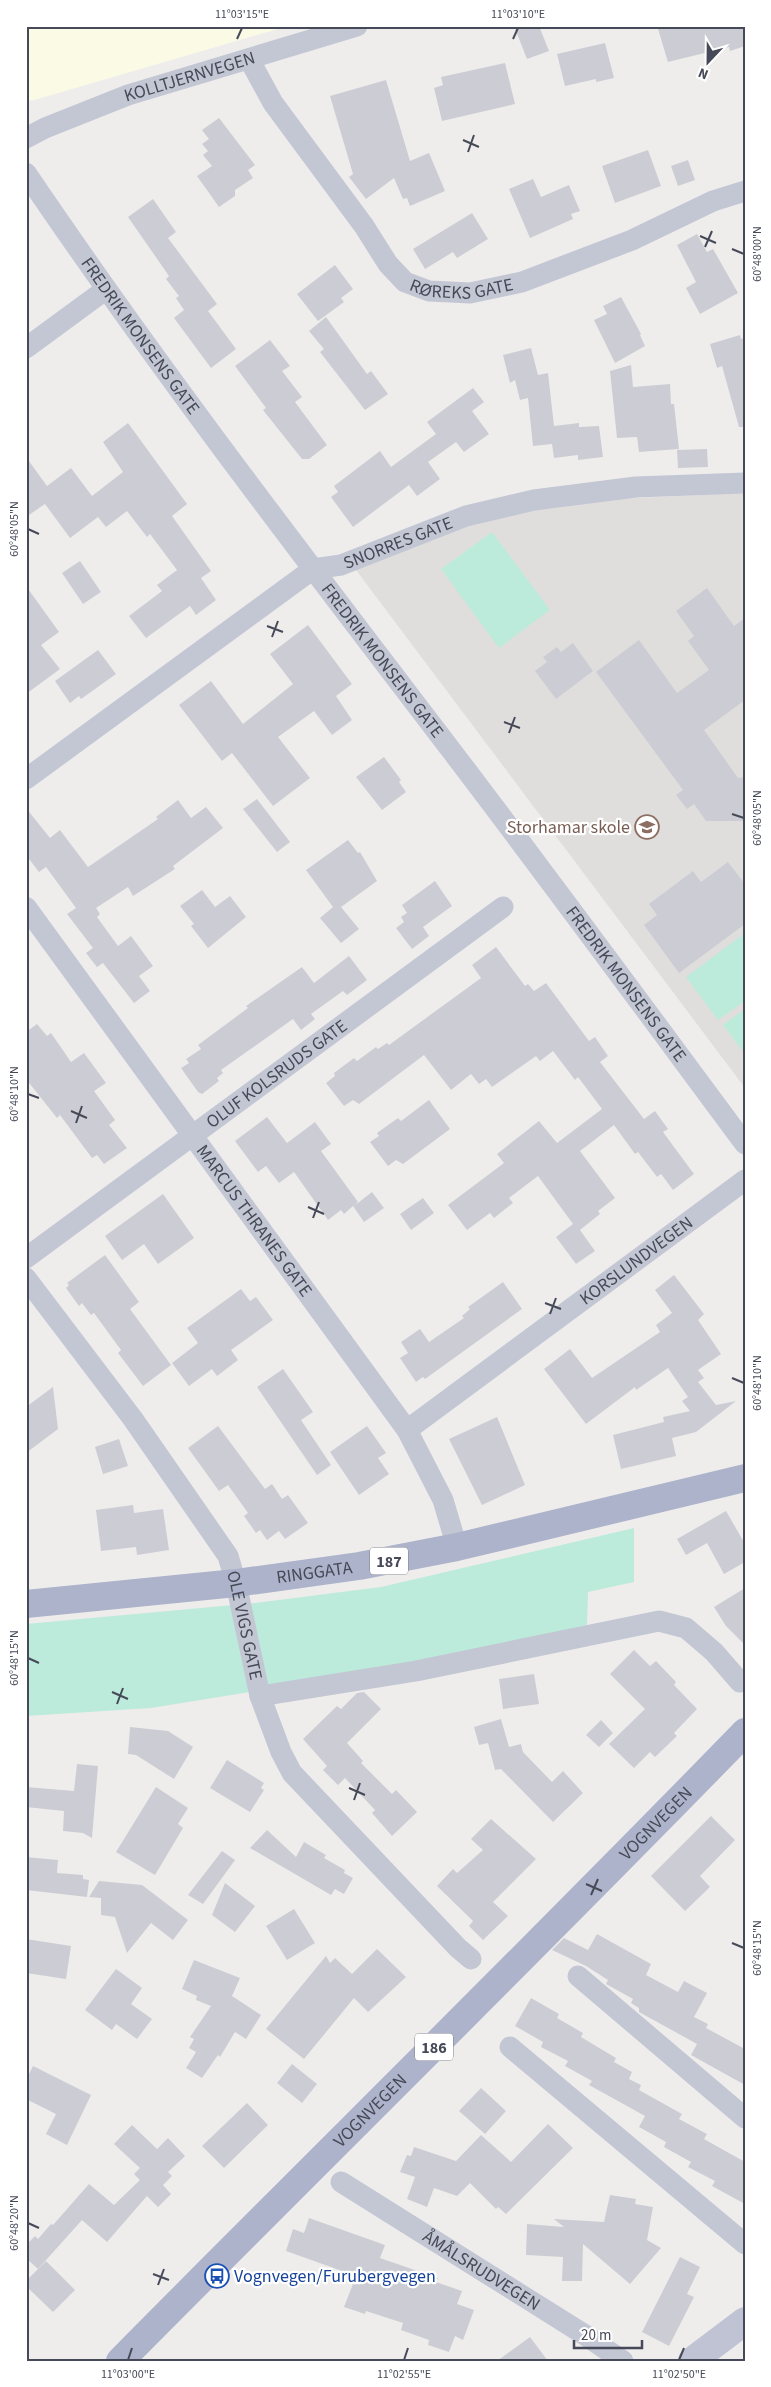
<svg xmlns="http://www.w3.org/2000/svg" width="771" height="2387" font-family="'Source Sans 3',sans-serif">
	<style>
		.commercial { fill: #fafae5 }
		.education { fill: #e0dedd }
		.green { fill: #bcebdb }
		.building { fill: #cccdd4 }
		.lines { fill: none; stroke-linecap: round; stroke-linejoin: round }
		.street { stroke: #c3c7d3; stroke-width: 21 }
		.secondary { stroke: #bfc3d4; stroke-width: 28 }
		.primary { stroke: #adb3ca; stroke-width: 28 }
		.ticks { fill: none; stroke: #464a58; stroke-width: 2 }
		.labels { text-anchor: middle; stroke-width: 4.5; stroke-linejoin: round; paint-order: stroke }
		.shield { fill: #fff; stroke: #7e808a; stroke-width: 1 }
		.shield-label { font-size: 16px; font-weight: bold; fill: #464a58 }
		.street-label { font-size: 18px; fill: #464a58; stroke: #fff }
		.education-label { font-size: 18px; fill: #785e54; stroke: #fff; text-anchor: end }
		.transit-label { font-size: 18px; fill: #164399; stroke: #fff; text-anchor: start }
		.neatline { fill: none; stroke: #464a58; stroke-width: 2 }
		.ticks-label { font-size: 12px; text-anchor: middle; fill: #464a58 }
	</style>
	<rect width="100%" height="100%" fill="#efedec"/>
	<polygon class="commercial" points="26,26 288,26 31,101 26,98"/>
	<polygon class="education" points="745,493 745,1088 353,566 467,524 539,506 613,499"/>
	<g class="green">
		<polygon points="492,532 550,610 499,648 441,569"/>
		<polygon points="745,933 745,1001 718,1020 686,977"/>
		<polygon points="745,1009 745,1054 723,1025"/>
		<polygon points="634,1528 634,1582 588,1592 587,1625 422,1664 151,1708 26,1716 26,1624 255,1603 381,1587"/>
	</g>
	<g class="building">
		<polygon points="514,26 539,26 549,51 527,59"/>
		<polygon points="671,26 745,26 745,46 730,51 729,47 668,62 658,29"/>
		<polygon points="605,43 614,78 596,82 596,79 565,86 557,54"/>
		<polygon points="505,63 515,104 442,121 434,88 443,85 441,77"/>
		<polygon points="386,80 410,161 429,153 445,191 410,206 407,198 403,199 394,178 366,199 349,177 353,174 330,96"/>
		<polygon points="219,118 255,165 248,170 253,178 235,190 235,196 219,207 197,176 212,166 203,155 208,151 202,144 209,139 202,130"/>
		<polygon points="648,150 661,186 615,203 602,166"/>
		<polygon points="688,160 695,180 678,186 671,166"/>
		<polygon points="533,179 541,197 569,185 580,211 571,214 573,219 530,238 509,189"/>
		<polygon points="153,199 176,232 168,238 217,304 208,311 236,349 211,368 174,318 184,310 176,298 179,296 166,279 169,276 128,217"/>
		<polygon points="472,213 488,239 457,258 453,252 425,269 413,249"/>
		<polygon points="697,234 707,252 713,249 738,293 700,314 686,288 696,282 677,245"/>
		<polygon points="335,265 353,289 341,298 344,302 318,321 297,294"/>
		<polygon points="621,297 641,334 640,335 645,346 615,363 594,320 607,314 603,306"/>
		<polygon points="326,317 367,374 371,371 388,394 365,410 320,352 324,349 309,331"/>
		<polygon points="740,335 741,339 745,338 745,427 739,427 722,366 717,368 710,344"/>
		<polygon points="270,340 290,366 282,371 302,397 295,402 327,445 309,459 302,459 263,410 266,408 235,366"/>
		<polygon points="531,348 538,375 548,373 554,426 579,423 579,427 599,426 603,457 578,460 578,455 554,458 552,444 533,446 528,398 520,400 515,380 510,383 503,355"/>
		<polygon points="631,365 633,387 670,384 671,404 674,404 679,449 639,452 637,437 617,438 610,371"/>
		<polygon points="473,388 484,402 472,411 489,434 464,452 456,442 428,462 440,479 417,496 409,485 353,527 331,497 338,492 334,486 380,451 391,467 436,434 427,422"/>
		<polygon points="128,423 187,504 172,516 211,571 201,578 216,600 196,615 190,606 146,638 129,616 162,591 157,585 177,570 150,534 147,537 127,511 106,527 98,517 70,538 45,504 26,517 26,457 47,486 71,468 92,496 123,472 103,442"/>
		<polygon points="707,449 708,467 678,468 677,450"/>
		<polygon points="80,561 101,592 83,604 62,573"/>
		<polygon points="26,586 59,632 41,645 60,669 26,694"/>
		<polygon points="707,588 734,626 745,618 745,700 704,730 738,778 745,777 745,821 706,821 694,804 687,809 676,795 683,790 596,672 639,640 677,693 709,670 688,641 694,636 676,611"/>
		<polygon points="308,625 352,684 336,696 352,720 332,735 314,711 278,737 310,778 273,806 232,753 222,761 179,705 211,681 243,724 293,684 270,654"/>
		<polygon points="573,643 593,671 556,699 535,671 547,662 543,657 557,647 561,652"/>
		<polygon points="98,650 116,674 81,699 79,696 70,703 55,681"/>
		<polygon points="384,757 401,780 399,782 406,792 382,810 356,777"/>
		<polygon points="257,799 290,842 277,852 243,809"/>
		<polygon points="178,800 191,818 206,807 223,828 173,866 175,869 133,896 128,887 96,908 100,914 97,917 118,946 131,936 153,966 139,976 150,991 134,1003 103,963 97,967 86,953 93,948 67,914 76,908 46,867 39,872 26,855 26,808 50,838 60,830 88,867 158,819 156,817"/>
		<polygon points="348,840 358,853 360,852 377,881 341,907 359,929 341,943 320,918 333,907 306,870"/>
		<polygon points="728,862 745,884 745,924 679,973 644,925 657,915 649,904 693,871 701,882"/>
		<polygon points="435,881 452,906 423,927 429,936 412,949 396,928 404,922 401,917 407,913 402,905"/>
		<polygon points="202,890 215,907 230,896 246,917 208,948 191,926 194,924 180,906"/>
		<polygon points="496,947 525,986 528,984 534,991 546,983 589,1041 595,1037 608,1056 600,1062 644,1119 655,1111 668,1129 663,1132 694,1174 673,1190 661,1174 657,1177 638,1152 635,1154 614,1125 580,1151 615,1198 598,1211 600,1214 580,1230 595,1251 576,1264 556,1237 573,1224 538,1176 509,1198 513,1203 494,1218 490,1213 467,1230 448,1205 504,1163 497,1154 539,1121 557,1143 602,1109 578,1077 575,1080 553,1051 540,1061 536,1056 492,1087 486,1079 479,1084 471,1074 451,1090 424,1055 359,1104 353,1100 344,1106 326,1083 335,1076 334,1073 354,1058 357,1061 376,1047 378,1049 387,1043 389,1045 481,978 472,965"/>
		<polygon points="349,956 367,980 347,995 343,991 311,1014 315,1019 301,1030 293,1019 221,1070 223,1073 217,1078 219,1081 202,1094 198,1092 181,1068 189,1063 186,1059 201,1049 198,1045 248,1008 246,1006 302,967 314,983"/>
		<polygon points="37,1024 47,1036 51,1033 71,1062 84,1053 106,1083 94,1091 115,1120 109,1125 127,1148 104,1164 97,1155 92,1158 60,1115 57,1118 26,1079 26,1032"/>
		<polygon points="429,1100 450,1129 403,1164 396,1160 388,1166 370,1142 379,1136 377,1133 398,1118 401,1121"/>
		<polygon points="267,1117 287,1143 315,1122 331,1144 321,1151 358,1202 354,1206 372,1192 384,1208 364,1222 353,1206 344,1214 341,1210 328,1220 294,1172 279,1183 266,1166 258,1172 235,1141"/>
		<polygon points="163,1194 194,1238 158,1264 144,1244 122,1260 105,1236"/>
		<polygon points="423,1198 434,1213 411,1230 400,1214"/>
		<polygon points="105,1255 139,1302 130,1309 171,1365 143,1386 118,1353 121,1350 94,1313 91,1315 82,1303 79,1306 66,1288 69,1285 67,1283"/>
		<polygon points="674,1275 704,1314 698,1320 721,1354 698,1370 704,1378 698,1382 716,1405 736,1401 696,1432 672,1438 676,1456 621,1469 613,1435 664,1422 663,1417 690,1411 682,1401 688,1397 668,1368 636,1390 635,1387 586,1424 544,1369 570,1349 592,1378 660,1332 656,1325 672,1313 655,1290"/>
		<polygon points="503,1282 522,1309 425,1379 423,1377 416,1382 400,1358 408,1353 401,1342 420,1329 429,1342 464,1318 462,1316 470,1309 468,1307"/>
		<polygon points="241,1289 250,1301 256,1297 273,1320 231,1350 238,1360 217,1376 212,1369 189,1386 172,1363 198,1343 187,1328"/>
		<polygon points="283,1369 313,1412 301,1420 331,1465 317,1475 257,1387"/>
		<polygon points="53,1387 58,1429 26,1453 26,1407"/>
		<polygon points="497,1417 525,1485 482,1505 449,1439"/>
		<polygon points="218,1426 265,1489 272,1484 282,1499 288,1495 308,1523 285,1539 279,1531 267,1540 260,1530 256,1533 244,1516 248,1513 228,1485 219,1491 188,1448"/>
		<polygon points="367,1426 386,1453 378,1458 389,1474 359,1495 330,1452"/>
		<polygon points="119,1439 128,1466 103,1474 95,1447"/>
		<polygon points="133,1505 134,1513 163,1509 169,1550 137,1555 136,1547 101,1551 96,1510"/>
		<polygon points="726,1511 745,1544 745,1562 724,1574 707,1543 686,1555 677,1539"/>
		<polygon points="745,1588 745,1645 726,1626 714,1607"/>
		<polygon points="634,1650 650,1666 656,1661 676,1682 674,1685 697,1709 674,1733 677,1736 655,1757 650,1752 634,1768 609,1744 645,1709 610,1674"/>
		<polygon points="534,1674 539,1704 503,1709 499,1679"/>
		<polygon points="364,1692 381,1709 347,1743 363,1761 361,1763 392,1794 396,1790 417,1812 392,1836 372,1813 375,1810 345,1778 338,1785 323,1770 327,1766 303,1739 337,1706 341,1709 357,1693"/>
		<polygon points="501,1719 509,1747 521,1744 523,1752 552,1782 563,1771 583,1793 553,1822 501,1769 495,1770 488,1743 479,1745 474,1727"/>
		<polygon points="601,1720 613,1733 599,1747 586,1735"/>
		<polygon points="130,1727 168,1731 193,1747 174,1779 136,1755 128,1754"/>
		<polygon points="227,1760 264,1783 261,1788 264,1790 250,1812 210,1788"/>
		<polygon points="77,1764 98,1766 92,1838 83,1833 63,1831 64,1811 26,1807 26,1787 74,1791"/>
		<polygon points="156,1787 188,1808 178,1824 183,1828 155,1875 116,1852"/>
		<polygon points="711,1816 735,1840 700,1876 710,1887 685,1911 651,1876"/>
		<polygon points="491,1819 536,1859 493,1902 508,1916 483,1940 469,1926 473,1921 437,1886 453,1869 457,1873 483,1850 471,1839"/>
		<polygon points="267,1830 296,1857 304,1842 326,1855 324,1858 345,1870 344,1873 353,1878 344,1894 335,1889 331,1895 250,1848"/>
		<polygon points="222,1851 235,1860 203,1904 188,1895"/>
		<polygon points="26,1857 58,1860 57,1873 83,1875 83,1879 89,1880 87,1897 26,1890"/>
		<polygon points="99,1881 142,1885 188,1920 173,1940 151,1923 127,1953 115,1917 101,1915 101,1898 89,1897"/>
		<polygon points="225,1883 255,1906 235,1932 212,1915"/>
		<polygon points="294,1909 315,1943 287,1960 266,1926"/>
		<polygon points="597,1934 651,1964 646,1975 678,1992 684,1981 707,1993 694,2017 708,2024 706,2028 745,2049 745,2085 691,2055 697,2044 639,2012 639,2008 631,2003 633,1999 606,1984 608,1980 586,1966 552,1950 564,1938 588,1950"/>
		<polygon points="26,1939 71,1946 66,1979 26,1973"/>
		<polygon points="377,1949 406,1977 368,2012 354,1998 304,2059 266,2029 326,1956 330,1963 335,1958 352,1974"/>
		<polygon points="194,1960 240,1978 232,1996 261,2015 246,2039 235,2032 220,2057 218,2055 202,2078 186,2068 196,2052 189,2048 194,2039 190,2037 211,2006 196,2000 197,1996 182,1989"/>
		<polygon points="116,1969 142,1988 131,2004 152,2019 137,2039 116,2024 112,2030 85,2010"/>
		<polygon points="531,1998 559,2014 557,2018 583,2033 581,2037 616,2058 614,2062 632,2072 629,2079 641,2085 639,2090 682,2114 679,2119 707,2134 704,2139 745,2162 745,2204 712,2186 715,2181 688,2167 691,2162 664,2147 666,2142 639,2127 645,2116 589,2085 592,2081 565,2066 568,2061 541,2047 543,2042 515,2026"/>
		<polygon points="292,2064 317,2084 302,2103 277,2083"/>
		<polygon points="33,2066 91,2095 67,2145 46,2134 56,2114 26,2099 26,2080"/>
		<polygon points="481,2088 506,2111 485,2134 459,2111"/>
		<polygon points="247,2103 268,2125 224,2168 202,2146"/>
		<polygon points="548,2124 573,2148 506,2214 498,2207 496,2209 470,2183 457,2196 434,2188 427,2207 407,2199 415,2177 400,2172 407,2155 411,2156 414,2147 456,2161 481,2135 511,2162"/>
		<polygon points="132,2125 157,2149 168,2138 185,2156 168,2172 172,2176 163,2185 171,2194 158,2207 147,2196 107,2242 82,2220 38,2269 26,2258 26,2245 35,2236 38,2239 51,2224 53,2225 89,2184 114,2205 140,2180 134,2174 140,2168 114,2144"/>
		<polygon points="610,2195 636,2199 635,2204 653,2207 647,2240 661,2248 630,2284 583,2244 582,2281 562,2281 563,2257 526,2255 527,2224 564,2227 554,2219 604,2222"/>
		<polygon points="309,2218 385,2245 380,2258 438,2278 436,2282 462,2291 457,2304 474,2310 463,2340 455,2336 449,2352 428,2345 429,2340 401,2330 403,2323 366,2311 365,2314 344,2307 356,2276 286,2251 293,2229 304,2233"/>
		<polygon points="680,2257 700,2267 687,2294 694,2297 669,2346 642,2332"/>
		<polygon points="46,2261 75,2290 53,2312 26,2286 26,2281"/>
		<polygon points="530,2337 548,2361 497,2361"/>
	</g>
	<g class="lines">
		<g class="street">
			<path id="s1" d="M249,59L273,103L364,226L388,264L405,282L429,291L470,293L522,282L632,240L713,201L745,191"/>
			<path id="s2" d="M26,138L45,128L128,95L357,26"/>
			<path id="s3" d="M26,173C160,371 306,560 451,750C550,880 647,1012 745,1144"/>
			<polyline points="26,348 105,290"/>
			<path id="s4" d="M26,779L313,569L341,565L466,516L534,500L636,487L745,483"/>
			<path id="s5" d="M26,907L407,1430L443,1500L457,1547"/>
			<path id="s6" d="M26,1258L503,907"/>
			<path id="s7" d="M26,1278L133,1419L228,1556L236,1583L260,1696L281,1752L292,1773L458,1948L471,1959"/>
			<path id="s8" d="M407,1430L745,1180"/>
			<polyline points="260,1696 416,1671 659,1621 686,1628 714,1652 740,1682"/>
			<polyline points="578,1976 745,2118"/>
			<polyline points="510,2047 745,2244"/>
			<path id="s9" d="M341,2182L585,2335L623,2361"/>
		</g>
		<polyline class="secondary" points="692,2361 745,2321"/>
		<g class="primary">
			<path id="s10" d="M26,1604L236,1583L359,1566L457,1547L745,1478"/>
			<path id="s11" d="M120,2361C328,2151 539,1944 745,1732"/>
		</g>
	</g>
	<path class="ticks" d="M237,39L242,28M513,39L518,28M463,140L479,147M468,152L474,135M700,236L716,243M705,247L712,231M732,249L744,254M28,529L39,534M267,626L283,632M272,637L278,621M504,722L520,728M509,733L515,717M732,814L744,818M28,1094L39,1098M71,1111L87,1118M76,1123L82,1106M308,1207L324,1214M313,1218L319,1202M545,1303L561,1309M550,1314L556,1298M732,1378L744,1383M28,1658L39,1663M112,1692L128,1699M117,1704L123,1688M349,1788L365,1795M354,1800L360,1783M586,1884L602,1891M591,1895L598,1879M732,1943L744,1948M28,2223L39,2228M153,2274L169,2280M158,2285L164,2269M128,2360L132,2348M404,2360L408,2348M679,2360L684,2348"/>
	<defs>
		<g id="school-ring" transform="scale(1.25)"><circle r="9.5" fill="#fff" stroke="#8d6e63" stroke-width="1.5"/><path d="M0-5L7-2L0 1L-7-2ZM-4 1L0 2.5L4 1V4Q0 6-4 4Z" fill="#8d6e63"/></g>
		<g id="bus-ring" transform="scale(1.25)"><circle r="9.5" fill="#fff" stroke="#1a4fb4" stroke-width="1.5"/><path d="M-5-6H5V4H4V6H2V4H-2V6H-4V4H-5ZM-3.5-4V0h7V-4ZM-3.5 1.2v1.5H-2V1.2ZM2 1.2v1.5H3.5V1.2Z" fill="#1a4fb4"/></g>
	</defs>
	<g fill-rule="evenodd">
		<use href="#school-ring" x="647" y="827"/>
		<use href="#bus-ring" x="217" y="2276"/>
	</g>
	<g class="labels">
		<g class="shield">
			<rect x="370" y="1547.5" width="38" height="27" rx="4"/>
			<rect x="415" y="2033.5" width="38" height="27" rx="4"/>
		</g>
		<g class="shield-label">
			<text x="389" y="1567">187</text>
			<text x="434" y="2053">186</text>
		</g>
		<g class="street-label">
			<text dy="6" stroke="none"><textPath href="#s2" startOffset="175">KOLLTJERNVEGEN</textPath></text>
			<text dy="6" stroke="none"><textPath href="#s1" startOffset="331">RØREKS GATE</textPath></text>
			<text dy="6" stroke="none"><textPath href="#s3" startOffset="199">FREDRIK MONSENS GATE</textPath></text>
			<text dy="6" stroke="none"><textPath href="#s4" startOffset="445">SNORRES GATE</textPath></text>
			<text dy="6" stroke="none"><textPath href="#s3" startOffset="604">FREDRIK MONSENS GATE</textPath></text>
			<text dy="6" stroke="none"><textPath href="#s3" startOffset="1009">FREDRIK MONSENS GATE</textPath></text>
			<text dy="6" stroke="none"><textPath href="#s6" startOffset="311">OLUF KOLSRUDS GATE</textPath></text>
			<text dy="6" stroke="none"><textPath href="#s5" startOffset="388">MARCUS THRANES GATE</textPath></text>
			<text dy="6" stroke="none"><textPath href="#s8" startOffset="285">KORSLUNDVEGEN</textPath></text>
			<text dy="6" stroke="none"><textPath href="#s10" startOffset="290">RINGGATA</textPath></text>
			<text dy="6" stroke="none"><textPath href="#s7" startOffset="415">OLE VIGS GATE</textPath></text>
			<text dy="6" stroke="none"><textPath href="#s11" startOffset="759">VOGNVEGEN</textPath></text>
			<text dy="6" stroke="none"><textPath href="#s11" startOffset="354">VOGNVEGEN</textPath></text>
			<text dy="6" stroke="none"><textPath href="#s9" startOffset="166">ÅMÅLSRUDVEGEN</textPath></text>
		</g>
		<g class="education-label">
			<text x="630" y="833">Storhamar skole</text>
		</g>
		<g class="transit-label">
			<text x="234" y="2282">Vognvegen/Furubergvegen</text>
		</g>
	</g>
	<rect width="771" height="2387" fill="none" stroke="#ffffff" stroke-width="55"/>
	<g transform="translate(708 62) rotate(202)" stroke="#ffffff" stroke-width="4" paint-order="stroke">
	<path d="M0-4L9 19L0 12L-9 19Z" fill="#464a58"/>
	<text y="-8" font-size="14" font-weight="bold" text-anchor="middle" fill="#464a58">N</text>
	</g>
	<path d="M574 2340v8h68v-8" fill="none" stroke="#464a58" stroke-width="2.5"/>
	<text x="581" y="2340" font-size="15" fill="#464a58" stroke="#ffffff" stroke-width="4" paint-order="stroke">20 m</text>
	<rect x="28" y="28" width="716" height="2332" class="neatline"/>
	<g class="ticks-label">
		<text x="242" y="18">11°03'15"E</text>
		<text x="518" y="18">11°03'10"E</text>
		<text transform="translate(757 254) rotate(-90)" y="4">60°48'00"N</text>
		<text transform="translate(14 529) rotate(-90)" y="4">60°48'05"N</text>
		<text transform="translate(757 818) rotate(-90)" y="4">60°48'05"N</text>
		<text transform="translate(14 1094) rotate(-90)" y="4">60°48'10"N</text>
		<text transform="translate(757 1383) rotate(-90)" y="4">60°48'10"N</text>
		<text transform="translate(14 1658) rotate(-90)" y="4">60°48'15"N</text>
		<text transform="translate(757 1948) rotate(-90)" y="4">60°48'15"N</text>
		<text transform="translate(14 2223) rotate(-90)" y="4">60°48'20"N</text>
		<text x="128" y="2378">11°03'00"E</text>
		<text x="404" y="2378">11°02'55"E</text>
		<text x="679" y="2378">11°02'50"E</text>
	</g>
</svg>
